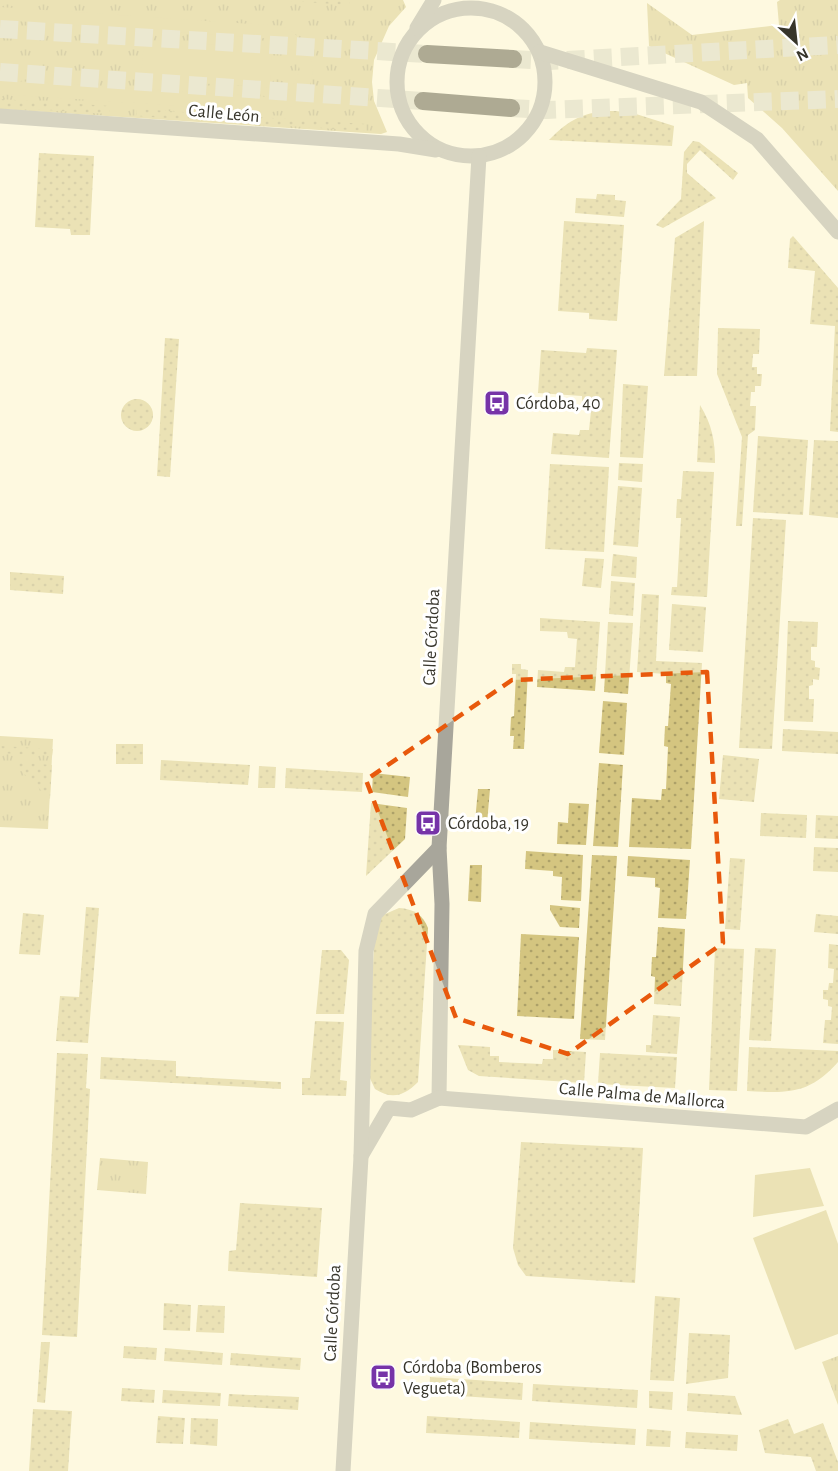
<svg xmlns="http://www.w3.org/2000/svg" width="838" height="1471" font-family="'Alegreya Sans',sans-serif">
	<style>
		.grass { fill: url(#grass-tufts) }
		.garden { fill: url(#garden-dots) }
		.pitch { fill: #d4c580 }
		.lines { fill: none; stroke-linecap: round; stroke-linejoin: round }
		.motorway-tunnel { stroke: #d6d2bc; stroke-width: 18; stroke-dasharray: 18 9; stroke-linecap: butt }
		.minor { stroke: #a8a69b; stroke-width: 15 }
		.motorway { stroke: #4f4b37; stroke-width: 18 }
		.marked { fill: none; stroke: #e8590c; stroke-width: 4.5; stroke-dasharray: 12 8; stroke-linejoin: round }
		.labels { text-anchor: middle; stroke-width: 6; stroke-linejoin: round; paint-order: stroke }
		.street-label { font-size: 18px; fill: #37352b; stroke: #fff }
		.poi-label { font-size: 18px; fill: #37352b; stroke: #fff; text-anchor: start }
	</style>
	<defs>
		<pattern id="grass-tufts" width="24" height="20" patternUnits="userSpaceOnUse" patternTransform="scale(1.5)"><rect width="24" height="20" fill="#d4c580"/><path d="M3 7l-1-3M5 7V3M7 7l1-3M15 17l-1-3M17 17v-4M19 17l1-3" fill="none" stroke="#ada169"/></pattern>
		<pattern id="garden-dots" width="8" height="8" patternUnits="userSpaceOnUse" patternTransform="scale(1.5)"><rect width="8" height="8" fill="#d4c580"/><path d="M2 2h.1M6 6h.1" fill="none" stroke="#ada169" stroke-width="1.8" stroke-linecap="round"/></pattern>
	</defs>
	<rect width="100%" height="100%" fill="#fef9e0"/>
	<g class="grass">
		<polygon points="0,0 403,0 406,7 389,26 374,60 372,82 374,101 387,132 381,134 0,109"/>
		<polygon points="780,0 838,0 838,191 782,128 748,98 747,83 734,85 649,46 647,3 692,35 779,25 777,2"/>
		<polygon points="0,736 53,739 48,829 0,827"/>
		<polygon points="100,1158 148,1162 146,1194 97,1190"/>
		<polygon points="838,1356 838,1405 822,1362"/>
	</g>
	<g class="garden">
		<polygon points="274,0 350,0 349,5"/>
		<polygon points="0,99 110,106 109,114 0,107"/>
		<polygon points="137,109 366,124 366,131 136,116"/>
		<path d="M616,111L636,114L674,126L672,146L549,140C569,119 587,110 616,111Z"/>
		<polygon points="693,141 699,142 738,173 733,180 700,150 687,164 687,173 716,198 663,228 656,225 681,199 684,152"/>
		<polygon points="39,153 94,156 90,235 71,235 70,229 35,227"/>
		<polygon points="597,194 615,195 615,200 626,201 624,217 575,213 576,198 596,199"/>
		<polygon points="564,221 624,225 617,321 589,319 589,313 558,311"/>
		<polygon points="704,221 697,376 664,376 675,238"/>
		<polygon points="793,236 838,288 838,432 830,431 835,326 810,324 815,271 788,268 790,239"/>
		<polygon points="718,328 760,329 759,354 753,354 752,367 757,367 757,374 762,374 761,386 755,386 755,392 751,392 750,406 756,406 755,430 748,435 742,526 736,526 742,437 717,374"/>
		<polygon points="165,338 179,339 170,477 157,476"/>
		<polygon points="587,348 617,350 609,458 551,454 553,433 579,435 580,430 589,430 592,402 582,401 582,396 538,393 541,350 586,353"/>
		<polygon points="623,384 648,386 643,458 620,457"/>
		<circle cx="137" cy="415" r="16"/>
		<path d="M700,405C712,425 715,440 715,463L697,462Z"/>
		<polygon points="758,436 808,440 803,515 753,512"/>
		<polygon points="814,440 838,441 838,518 809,515"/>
		<polygon points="619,463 643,464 642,482 618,480"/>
		<polygon points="550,464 609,467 604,552 545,549"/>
		<polygon points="683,471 714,472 707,597 671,595 672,587 677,587 681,518 676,518 677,499 681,499"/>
		<polygon points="618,486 642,488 638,547 613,545"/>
		<polygon points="753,518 786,520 772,749 739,748"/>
		<polygon points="613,554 637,557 636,578 611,576"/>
		<polygon points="585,558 604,559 601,588 582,586"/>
		<polygon points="10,572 64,576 63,594 10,590"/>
		<polygon points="611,581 635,583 633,616 609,614"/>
		<polygon points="642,594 659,595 656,661 702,663 691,849 629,847 632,798 661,800 662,789 666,789 668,747 664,746 665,726 668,726 671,684 666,683 666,674 637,672"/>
		<polygon points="672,604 706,607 703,652 669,650"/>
		<polygon points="540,618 600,622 595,691 537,687 538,670 564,672 565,667 575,667 577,639 568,638 567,632 540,631"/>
		<polygon points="788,621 818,622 817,647 811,647 811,660 815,661 815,667 820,668 819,680 813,679 813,685 809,686 809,699 814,699 813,722 784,721"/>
		<polygon points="608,622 633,623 628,694 604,692"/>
		<polygon points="512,664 521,664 521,669 528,670 524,749 513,749 514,736 510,736 511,717 514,716 516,674 512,674"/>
		<polygon points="603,701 627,703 624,755 599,753"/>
		<polygon points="783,729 838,732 838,754 782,751"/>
		<rect x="116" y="744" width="27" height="20"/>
		<polygon points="0,746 53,749 52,756 0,753"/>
		<polygon points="723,755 759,759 754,802 719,799"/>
		<polygon points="161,760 250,765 248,785 160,780"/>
		<polygon points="12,762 52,765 50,799"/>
		<polygon points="599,763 623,765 618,847 593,846"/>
		<polygon points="259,766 276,767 275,788 258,788"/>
		<polygon points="286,768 363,773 362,792 285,788"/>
		<polygon points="373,773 410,777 408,797 372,792"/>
		<polygon points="478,789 490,789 487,823 475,822"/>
		<polygon points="371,803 407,808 405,839 366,876"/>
		<polygon points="569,803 589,804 586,845 557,844 558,822 568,823"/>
		<polygon points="761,813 807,815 806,838 760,836"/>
		<polygon points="816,815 838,816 838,839 815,838"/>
		<polygon points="814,847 838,848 838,872 813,871"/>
		<polygon points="526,851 583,855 581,901 561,900 562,877 553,876 553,871 525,869"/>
		<polygon points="592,855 617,856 605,1040 580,1039"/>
		<polygon points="628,856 690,860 686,919 658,918 660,888 655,887 655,878 627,876"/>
		<polygon points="730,858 745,859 740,930 725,929"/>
		<polygon points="470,865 482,865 481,902 468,901"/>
		<polygon points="550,905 580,908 579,928 560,927 550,910"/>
		<polygon points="86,907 99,908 88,1043 56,1041 60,996 79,997"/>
		<path d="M399,908C414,909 423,915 428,928L418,1082C404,1096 392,1100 375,1089L367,1072L375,929L383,915Z"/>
		<polygon points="23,913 44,915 40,955 19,954"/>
		<polygon points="816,914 838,916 838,934 814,932"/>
		<polygon points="658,927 685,929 681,1006 654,1004 655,977 651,976 652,957 656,957"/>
		<polygon points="521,934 579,937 574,1019 517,1016"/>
		<polygon points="829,944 838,945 838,1044 823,1043 825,1020 831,1020 832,1007 828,1006 828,1000 823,999 823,990 828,990 829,983 833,983 834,969 828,968"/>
		<polygon points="715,948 744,949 737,1091 709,1090"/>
		<polygon points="755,948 776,949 771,1041 749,1040"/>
		<polygon points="322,950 341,950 349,960 344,1014 316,1014"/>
		<polygon points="653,1015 680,1017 677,1054 646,1052 646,1045 651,1045"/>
		<polygon points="315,1021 344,1022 340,1080 347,1081 346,1096 302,1095 302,1078 310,1078"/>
		<polygon points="458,1045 490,1047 490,1056 499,1056 499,1062 542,1064 543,1059 553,1059 553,1050 586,1052 584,1083 479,1076 468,1070"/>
		<path d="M749,1047L838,1051V1062C809,1095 787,1093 747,1091Z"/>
		<polygon points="57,1053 88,1054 86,1088 90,1089 77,1337 42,1335"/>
		<polygon points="600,1053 677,1057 675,1088 598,1084"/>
		<polygon points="101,1057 176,1061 176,1076 281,1082 281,1089 100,1079"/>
		<polygon points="521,1142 643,1148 635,1283 526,1276 518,1265 513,1248"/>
		<polygon points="240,1203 322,1208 317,1277 228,1271 229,1251 236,1250"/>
		<polygon points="655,1296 680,1298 674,1381 650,1380"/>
		<polygon points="164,1303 191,1305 190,1331 163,1330"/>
		<polygon points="198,1305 225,1306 224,1333 196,1332"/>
		<polygon points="689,1333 730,1335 728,1378 686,1384"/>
		<polygon points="41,1342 50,1342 45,1403 37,1402"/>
		<polygon points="124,1346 157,1348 156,1360 123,1358"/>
		<polygon points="165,1348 223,1353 222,1365 164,1361"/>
		<polygon points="231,1353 301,1358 300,1370 230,1365"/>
		<polygon points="430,1377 523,1383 522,1400 429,1394"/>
		<polygon points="533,1384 638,1390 637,1408 532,1401"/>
		<polygon points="122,1388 155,1390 154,1403 121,1401"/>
		<polygon points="163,1390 221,1393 220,1406 162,1403"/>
		<polygon points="649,1391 673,1392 672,1410 649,1408"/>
		<polygon points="688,1393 735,1396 742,1415 687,1411"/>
		<polygon points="229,1394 299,1397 298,1410 228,1406"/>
		<polygon points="33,1409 72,1411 68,1471 29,1471"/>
		<polygon points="158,1416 185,1418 183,1444 156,1443"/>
		<polygon points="427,1416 520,1422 519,1438 426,1433"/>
		<polygon points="191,1418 218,1419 217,1446 190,1444"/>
		<polygon points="788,1419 794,1434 823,1423 838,1462 838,1471 816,1471 811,1457 765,1453 759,1430"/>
		<polygon points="530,1422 636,1429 635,1445 529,1439"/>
		<polygon points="647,1429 671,1431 670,1447 646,1446"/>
		<polygon points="686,1432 738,1435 737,1451 685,1448"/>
	</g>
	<g class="pitch">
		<path d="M0,7L282,26C326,46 322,106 272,112L0,94V80L272,97L292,88L300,70L294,52L277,39L0,20Z"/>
		<polygon points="144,40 182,42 182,46 188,47 188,43 227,45 227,49 233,49 234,46 272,48 270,88 231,85 231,81 225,80 224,85 186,82 186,78 180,78 180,82 141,79"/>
		<polygon points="810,1168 824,1206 753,1217 755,1175"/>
		<polygon points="826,1210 838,1244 838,1334 795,1350 753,1238"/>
	</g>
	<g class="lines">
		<g class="motorway-tunnel">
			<polyline points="0,29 427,54"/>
			<polyline points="513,59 549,61 838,45"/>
			<polyline points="0,72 423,101"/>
			<polyline points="511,108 546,110 838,99"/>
		</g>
		<g class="minor">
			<circle cx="471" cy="82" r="74"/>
			<polyline points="417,28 434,0"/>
			<polyline points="540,52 701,102 757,139 838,232"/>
			<polyline points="0,116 399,144 436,150"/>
			<polyline points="439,1098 442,904 439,848 479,156"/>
			<polyline points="439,1098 806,1127 838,1109"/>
			<polyline points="361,1156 389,1108 411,1110 439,1098"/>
			<polyline points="343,1471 361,1157 366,951 375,914 439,848"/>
		</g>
		<g class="motorway">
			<polyline points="427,54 513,59"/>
			<polyline points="423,101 511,108"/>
		</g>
	</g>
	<path d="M0 0H838V1471H0ZM707,672L723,943L568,1054L456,1018L366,780L512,680Z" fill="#fef9e0" fill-opacity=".55" fill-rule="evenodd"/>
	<path class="marked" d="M707,672L723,943L568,1054L456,1018L366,780L512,680Z"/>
	<defs>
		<g id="bus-square" transform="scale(1.35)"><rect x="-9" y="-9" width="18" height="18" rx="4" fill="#7633a8" stroke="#fff"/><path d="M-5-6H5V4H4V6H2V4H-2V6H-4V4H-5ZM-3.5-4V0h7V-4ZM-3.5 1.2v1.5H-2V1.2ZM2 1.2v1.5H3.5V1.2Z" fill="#fff"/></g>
	</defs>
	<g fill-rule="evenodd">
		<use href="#bus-square" x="497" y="403"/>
		<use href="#bus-square" x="428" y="823"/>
		<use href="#bus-square" x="383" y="1377"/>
	</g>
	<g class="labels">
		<g class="street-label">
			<text transform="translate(224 113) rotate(5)" y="6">Calle León</text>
			<text transform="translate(431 637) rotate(-87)" y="6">Calle Córdoba</text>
			<text transform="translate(642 1095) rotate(5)" y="6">Calle Palma de Mallorca</text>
			<text transform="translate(332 1313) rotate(-87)" y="6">Calle Córdoba</text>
		</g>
		<g class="poi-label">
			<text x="516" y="409">Córdoba, 40</text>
			<text x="448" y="829">Córdoba, 19</text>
			<text x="403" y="1373">Córdoba (Bomberos<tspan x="403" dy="21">Vegueta)</tspan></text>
		</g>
	</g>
	<g transform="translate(796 42) rotate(153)" stroke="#ffffff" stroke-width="4.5" paint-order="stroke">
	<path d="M0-4.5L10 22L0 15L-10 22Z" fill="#37352b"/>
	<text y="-9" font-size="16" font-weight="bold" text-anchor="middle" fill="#37352b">N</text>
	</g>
</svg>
